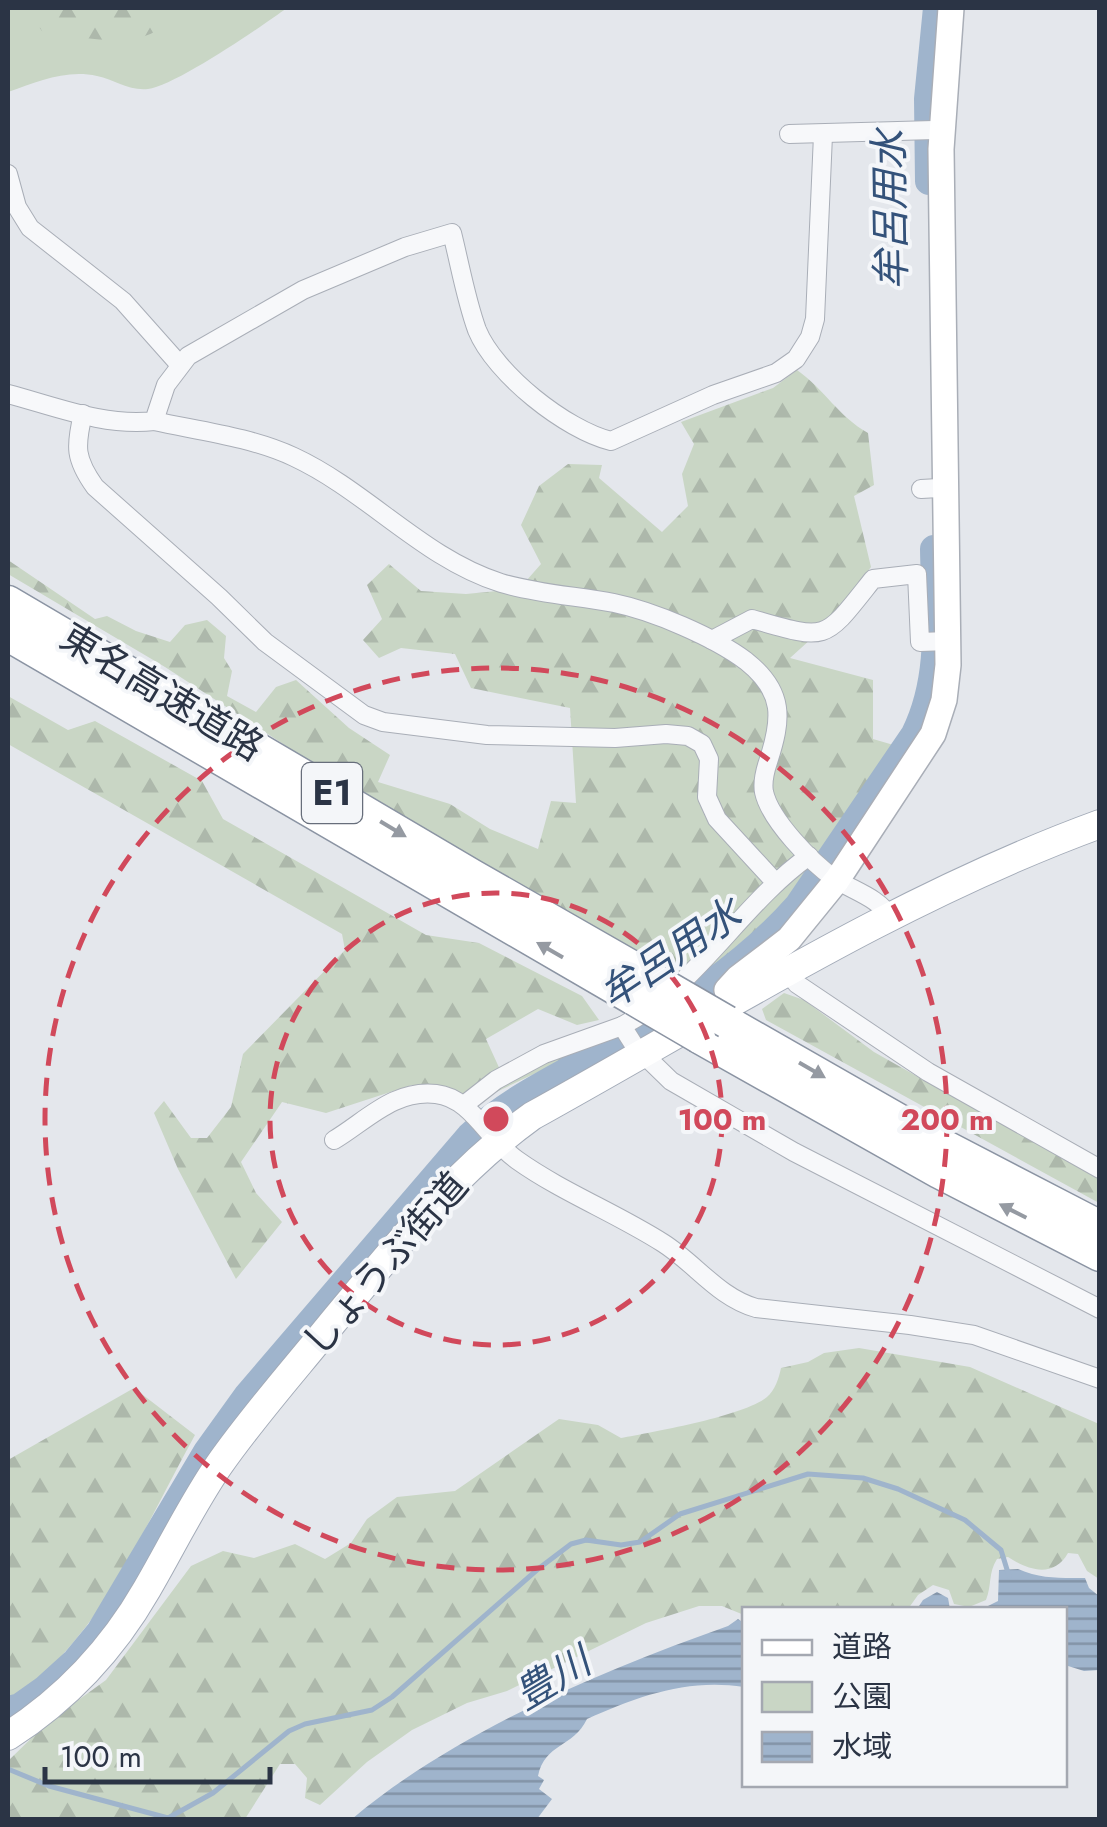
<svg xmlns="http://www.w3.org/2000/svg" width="1107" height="1827" font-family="Jost,'Noto Sans JP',sans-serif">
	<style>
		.green { fill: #c9d6c5 }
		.forest { fill: url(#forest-firs) }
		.water { fill: url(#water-rules) }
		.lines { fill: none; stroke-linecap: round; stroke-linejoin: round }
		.stream { stroke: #9fb4cc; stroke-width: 5 }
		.river { stroke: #9fb4cc; stroke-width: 28 }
		.street-casing { stroke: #a9aeb7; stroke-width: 20 }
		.secondary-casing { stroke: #a9aeb7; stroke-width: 28 }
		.primary-casing { stroke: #a3abb8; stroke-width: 30 }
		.highway-casing { stroke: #8b94a3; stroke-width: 35 }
		.street { stroke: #f7f8fa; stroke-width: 18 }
		.secondary { stroke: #fff; stroke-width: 25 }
		.primary { stroke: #fff; stroke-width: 28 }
		.highway { stroke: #fff; stroke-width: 32 }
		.highway-bridge-casing { stroke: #8b94a3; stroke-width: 35; stroke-linecap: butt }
		.highway-bridge { stroke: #fff; stroke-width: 32 }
		.oneway { fill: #959aa2 }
		.ring { fill: none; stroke: #d1495b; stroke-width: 5; stroke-dasharray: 18 12 }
		.labels { text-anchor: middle; stroke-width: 8; stroke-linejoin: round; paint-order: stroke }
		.shield { fill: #f4f6f9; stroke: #676e7b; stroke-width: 2.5 }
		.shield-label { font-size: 35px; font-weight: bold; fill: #2b3445 }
		.street-label { font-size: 38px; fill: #2b3445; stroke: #f4f6f9 }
		.water-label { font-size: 40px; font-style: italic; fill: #34527a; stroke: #f4f6f9 }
		.centre { fill: #d1495b; stroke: #f4f6f9; stroke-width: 5 }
		.ring-label { font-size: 30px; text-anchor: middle; font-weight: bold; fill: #d1495b; stroke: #f4f6f9; stroke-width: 8; stroke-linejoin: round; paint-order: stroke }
	</style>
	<defs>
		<pattern id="forest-firs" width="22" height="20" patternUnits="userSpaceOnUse" patternTransform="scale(2.5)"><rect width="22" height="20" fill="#c9d6c5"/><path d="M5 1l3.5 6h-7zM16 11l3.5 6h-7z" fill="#adb8ab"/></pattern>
		<pattern id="water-rules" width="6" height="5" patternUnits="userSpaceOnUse" patternTransform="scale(2.5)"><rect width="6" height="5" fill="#9fb4cc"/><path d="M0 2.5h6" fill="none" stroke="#8293a7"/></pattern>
	</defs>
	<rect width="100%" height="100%" fill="#e4e7ec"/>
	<path class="green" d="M8,8H287C262,26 175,86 148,89C129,91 115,80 97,76C66,69 37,82 8,92Z"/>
	<g class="forest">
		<path d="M24,8H171C168,14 165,24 160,28C134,50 72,36 42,31Z"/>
		<path d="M797,370C824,389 839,417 868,433L874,485L854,496L871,567L832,620L790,658L873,680V739L897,746C846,820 776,945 692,982L346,785L165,667L8,574V560L95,619L107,616L136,631L170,642L185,625L207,620L226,636L224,658L232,671L227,696L256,712L276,687L296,680L349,728L390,755L378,782L450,804L490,829L538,849L551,801L576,803L570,708L471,688L455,654L401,648L379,658L363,640L382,619L367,585L389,564L421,591L466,594L519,589L541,564L521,525L539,486L568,464L602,465L599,478L662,532L688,506L682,474L694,444L681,422L773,388Z"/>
		<polygon points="8,696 68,730 95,721 202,781 223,819 426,935 479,943 582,996 599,1020 577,1025 538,1009 486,1039 502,1074 553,1056 570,1057 475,1102 448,1087 412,1085 326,1113 282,1102 241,1162 256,1193 282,1222 236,1279 178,1169 154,1113 164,1101 191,1138 207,1138 231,1107 243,1054 345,950 342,934 8,744"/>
		<polygon points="784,993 804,1000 874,1052 1099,1179 1099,1203 766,1020 762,1009"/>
		<path d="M859,1348L970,1367L1099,1424V1579L1087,1571L1078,1554L1068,1553C1054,1578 1029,1571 1008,1557L997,1559C988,1573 992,1585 986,1600L969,1607L954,1604L949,1590L933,1585L918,1595L908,1609L744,1610V1615L722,1606H699L646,1623L507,1691L467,1703L412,1730L367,1762L320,1805L305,1798L307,1778L295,1764H280L245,1819L8,1820V1761L48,1722L106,1680L191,1566L223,1551L254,1558L295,1544L325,1559L351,1543L367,1519L397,1497L455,1491L559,1419L598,1425L621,1438C653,1432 744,1416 767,1397C775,1390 779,1378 781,1368L808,1362L824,1353Z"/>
		<path d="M134,1388L195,1435C163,1493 133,1558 96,1613C82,1633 31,1697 8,1699V1460Z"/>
	</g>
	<g class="water">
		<path d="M1018,1569C1041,1579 1060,1578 1085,1578L1089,1588L1099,1596V1670L1084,1671L1065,1665L1064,1610L982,1609L998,1601L999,1570Z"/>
		<polygon points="937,1592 948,1598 950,1609 917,1609 923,1600"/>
		<path d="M738,1619L744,1623V1687C688,1678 638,1696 587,1719C573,1748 545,1743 538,1776L544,1780L539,1789L552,1799L537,1819H352C455,1732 601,1671 728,1626Z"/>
	</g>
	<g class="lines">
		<polyline class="stream" points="8,1769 49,1786 168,1818 213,1793 289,1731 305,1724 372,1710 392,1697 538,1569 571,1544 586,1540 621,1545 640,1542 680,1514 808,1474 863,1478 898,1489 965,1520 1001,1550 1009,1576"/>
		<g class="river">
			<polyline points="929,181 928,99 937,8"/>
			<path d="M8,1710L20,1707L44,1690L76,1661L100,1632L207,1452L248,1395L470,1136C510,1099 559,1077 606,1050C675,1011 745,966 798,906L915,734C944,675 935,613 934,549"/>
		</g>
		<g class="street-casing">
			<g id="street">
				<polyline points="789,134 934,130"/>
				<polyline points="8,174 17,207 30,228 123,301 179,364"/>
				<path d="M8,394C54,406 105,427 154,421L166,385L188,356L303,290L405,247L452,233C460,265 466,300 477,330C495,374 566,430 611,441L713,395L776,373L796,359L810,337L815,319L823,135"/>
				<path d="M83,414C75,447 75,459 95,487L219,597L265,642L364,715L383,722L487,735L615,738L666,734L688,736L702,744L709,759L707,797L717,819L776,883"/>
				<path d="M154,421C200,431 251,437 294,457C367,491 424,559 501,583C538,594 577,596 614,603C653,611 714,637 746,661C785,692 782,719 768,762C765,771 762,781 764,792C770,820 812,863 835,879C854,891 879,898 890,917"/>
				<polyline points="921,489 939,488"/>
				<path d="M712,640L752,619C829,641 823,642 873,579L917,574L920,642L948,641"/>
				<path d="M809,856C740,905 698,986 622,1026L634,1045L671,1081L794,1152L1100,1309"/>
				<polyline points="788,973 797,984 928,1072 1100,1169"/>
				<polyline points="464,1105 496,1080 544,1054 622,1026"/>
				<path d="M334,1140C366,1121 394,1089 436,1094C472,1098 488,1140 517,1160C562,1192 616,1213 663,1243C696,1264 718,1297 756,1308L910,1325L974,1335L1100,1379"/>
			</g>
		</g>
		<g class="secondary-casing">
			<polyline id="secondary" points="732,1005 727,990 738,978 789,939 837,880 933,734 944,700 948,665 941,149 951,8"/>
		</g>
		<g class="primary-casing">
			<path id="primary" d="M8,1736C67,1698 112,1650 147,1589C171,1548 192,1504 219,1465C254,1415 295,1369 333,1322C395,1248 453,1173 532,1116C718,1013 900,897 1100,824"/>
		</g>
		<g class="highway-casing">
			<g id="highway">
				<polyline points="8,602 473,876 658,982"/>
				<polyline points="8,635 634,999"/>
				<polyline points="727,1022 942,1145 1100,1227"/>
				<polyline points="699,1037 939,1172 1100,1255"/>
			</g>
		</g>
		<use href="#street" class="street"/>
		<use href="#secondary" class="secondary"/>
		<use href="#primary" class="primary"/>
		<use href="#highway" class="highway"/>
		<g class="highway-bridge-casing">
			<g id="highway-bridge">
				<polyline points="658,982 727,1022"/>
				<polyline points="634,999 699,1037"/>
			</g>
		</g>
		<use href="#highway-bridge" class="highway-bridge"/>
	</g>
	<defs><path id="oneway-solid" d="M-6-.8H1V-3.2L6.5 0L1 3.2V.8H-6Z" transform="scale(2.5)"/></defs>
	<g class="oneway">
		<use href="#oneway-solid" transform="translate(393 829) rotate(31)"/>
		<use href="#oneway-solid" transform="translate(550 950) rotate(-150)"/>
		<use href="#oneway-solid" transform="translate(812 1070) rotate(30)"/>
		<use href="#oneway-solid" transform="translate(1013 1211) rotate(-153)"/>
	</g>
	<g class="ring">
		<circle cx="496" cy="1119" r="226"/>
		<circle cx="496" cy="1119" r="451"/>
	</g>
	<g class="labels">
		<rect class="shield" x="302" y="763" width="60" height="60" rx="8"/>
		<g class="shield-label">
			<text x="332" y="805">E1</text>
		</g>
		<g class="street-label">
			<text transform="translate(162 692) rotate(31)" y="13">東名高速道路</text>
			<text transform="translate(385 1264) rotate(-49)" y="13">しょうぶ街道</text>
		</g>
		<g class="water-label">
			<text transform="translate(890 210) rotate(-91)" y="14">牟呂用水</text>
			<text transform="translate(670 954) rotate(-34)" y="14">牟呂用水</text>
			<text transform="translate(552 1678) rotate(-31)" y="14">豊川</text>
		</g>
	</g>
	<circle cx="496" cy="1119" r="15" class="centre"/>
	<g class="ring-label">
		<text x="722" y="1130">100 m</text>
		<text x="947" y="1130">200 m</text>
	</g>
	<rect width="1107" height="1827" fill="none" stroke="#2b3445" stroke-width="20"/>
	<rect x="742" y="1607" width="325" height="180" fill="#f4f6f9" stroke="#a4a8b1" stroke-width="2.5"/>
	<rect x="762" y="1640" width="50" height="15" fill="#ffffff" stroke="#a4a8b1" stroke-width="2.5"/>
	<text x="832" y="1657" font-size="30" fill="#2b3445">道路</text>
	<rect x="762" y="1682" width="50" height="30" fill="#c9d6c5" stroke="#a4a8b1" stroke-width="2.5"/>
	<text x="832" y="1707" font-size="30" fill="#2b3445">公園</text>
	<rect x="762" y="1732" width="50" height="30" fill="url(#water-rules)" stroke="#a4a8b1" stroke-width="2.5"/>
	<text x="832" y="1757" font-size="30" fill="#2b3445">水域</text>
	<path d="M45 1767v15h225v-15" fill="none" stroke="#2b3445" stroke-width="5"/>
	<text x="60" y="1767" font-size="30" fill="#2b3445" stroke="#f4f6f9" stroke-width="8" paint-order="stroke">100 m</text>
</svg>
